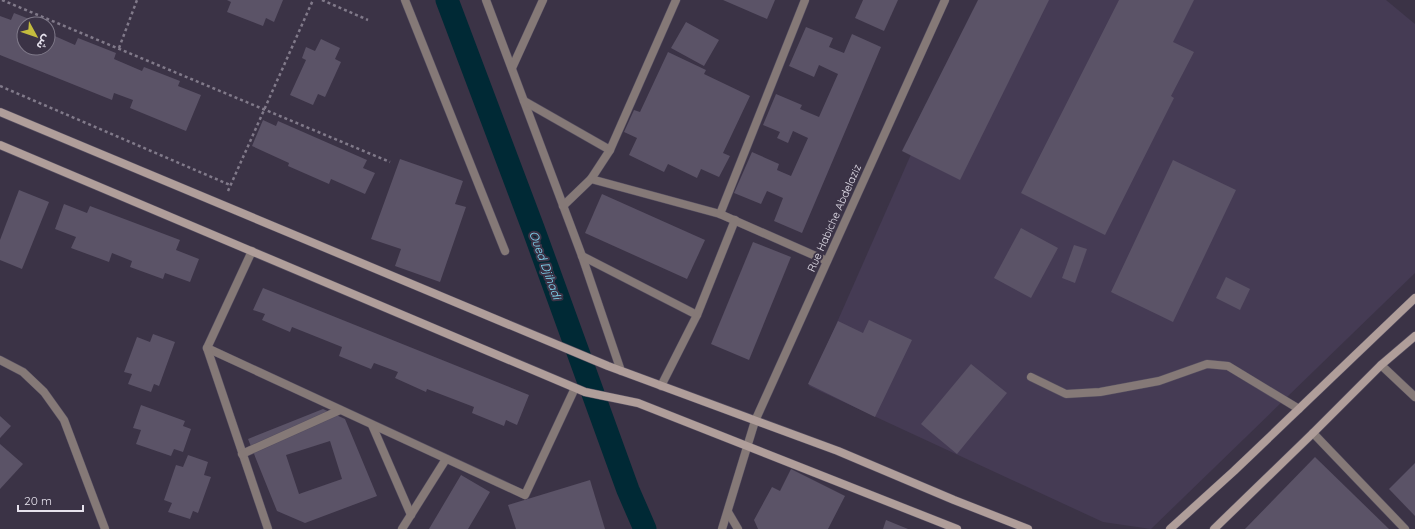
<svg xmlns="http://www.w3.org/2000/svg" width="1415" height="529" font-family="Quicksand,'Noto Sans Arabic',sans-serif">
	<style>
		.built { fill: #453b54 }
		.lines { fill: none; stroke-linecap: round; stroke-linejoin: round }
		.canal { stroke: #002935; stroke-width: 23 }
		.building { fill: #5b5367; fill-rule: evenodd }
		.service-casing { stroke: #564f61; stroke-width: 9 }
		.minor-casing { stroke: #564f61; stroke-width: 9 }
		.tertiary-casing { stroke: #564f61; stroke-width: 9 }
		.secondary-casing { stroke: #564f61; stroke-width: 9 }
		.path { stroke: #817a8a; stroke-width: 2.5; stroke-dasharray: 3 3; stroke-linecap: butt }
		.service { stroke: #857977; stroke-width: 8 }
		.minor { stroke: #857977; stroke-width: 8 }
		.tertiary { stroke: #857977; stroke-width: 8 }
		.secondary { stroke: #b09e9a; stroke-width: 8 }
		.labels { text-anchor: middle; stroke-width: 4; stroke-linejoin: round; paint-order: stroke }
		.street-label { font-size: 11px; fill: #e6e2ed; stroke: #3b3346 }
		.water-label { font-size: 12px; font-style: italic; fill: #82d9f4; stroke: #3b3346 }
	</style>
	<rect width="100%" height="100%" fill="#3b3346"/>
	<polygon class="built" points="979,0 1386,0 1415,24 1415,273 1151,529 1103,522 809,386"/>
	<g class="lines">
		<polyline class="canal" points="447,0 533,228 628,490 645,529"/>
	</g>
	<g class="building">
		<polygon points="227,0 283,0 274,22 266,18 263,26 227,12 231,2"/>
		<polygon points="723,0 775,0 767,19"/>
		<polygon points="863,0 898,0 884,31 855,18"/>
		<polygon points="978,0 1049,0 960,180 902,151"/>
		<polygon points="1119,0 1194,0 1173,42 1194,52 1171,96 1174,98 1105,235 1021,193"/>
		<polygon points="14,13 42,24 24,24 24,48 48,48 48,33 75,45 78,38 116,53 114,59 142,71 144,67 180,81 178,86 201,95 186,131 130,108 133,100 114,93 112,100 0,55 0,16 11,20"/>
		<polygon points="686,22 719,40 704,66 671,48"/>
		<polygon points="806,27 833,38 829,47 844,53 852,34 881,47 802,233 774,221 783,198 767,191 761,204 734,193 752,152 779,164 777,170 791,176 808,138 793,131 788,143 777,138 780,132 763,125 776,94 802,105 800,109 819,117 838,74 819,65 814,77 789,66"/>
		<polygon points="321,39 340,48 335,59 341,62 325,97 318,94 313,105 290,95 306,60 302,58 306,47 315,51"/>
		<polygon points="668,52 706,70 704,74 750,96 723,153 730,156 719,177 701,169 697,178 668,164 664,172 629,155 637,138 624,132 634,110 640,112"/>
		<polygon points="263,120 276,126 278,121 367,160 363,168 375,173 365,194 331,179 329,184 288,166 289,163 252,146"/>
		<polygon points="400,159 463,181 455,204 466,207 440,282 395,266 401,249 371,239"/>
		<polygon points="1173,160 1236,190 1173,322 1111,292"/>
		<polygon points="19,190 49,202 22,269 0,260 0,240"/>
		<polygon points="602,194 705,240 687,279 585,233"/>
		<polygon points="64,204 87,213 90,206 180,240 176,250 199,259 190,282 165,273 163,279 130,267 132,261 112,253 109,262 71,248 76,237 55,229"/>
		<polygon points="1021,228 1058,248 1031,298 994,278"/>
		<polygon points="753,242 791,257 749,360 711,344"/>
		<polygon points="1074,245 1087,249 1075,283 1062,278"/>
		<polygon points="1226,277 1250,289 1240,310 1216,298"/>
		<polygon points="263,288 529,395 517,425 506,420 504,426 472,413 474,407 427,389 426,392 395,378 398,372 374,363 371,369 339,356 342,347 292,327 290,332 262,320 265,314 253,310"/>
		<polygon points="869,320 912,340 875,417 808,384 838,321 863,333"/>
		<polygon points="153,334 175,342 159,386 154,384 151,392 128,384 132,374 124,372 137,337 150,342"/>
		<polygon points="971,364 1007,393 957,454 921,424"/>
		<polygon points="141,405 185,421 183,426 191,429 183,452 174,449 171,456 136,444 141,430 133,428"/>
		<path d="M323,409L345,419L377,496L305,523L277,511L248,439ZM330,441L342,479L299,494L286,455Z"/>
		<polygon points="0,416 11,426 0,438"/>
		<polygon points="0,444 23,464 0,489"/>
		<polygon points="188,455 208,462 204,475 211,477 198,513 193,511 190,519 168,512 172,503 164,500 176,465 183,467"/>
		<polygon points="1315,457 1389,529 1245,529"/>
		<polygon points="1415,463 1415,516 1389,489"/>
		<polygon points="791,469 845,496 828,529 758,529 754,520 772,487 780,491"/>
		<polygon points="461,475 490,492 468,529 429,529"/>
		<polygon points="590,480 605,529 516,529 508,505"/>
		<polygon points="886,520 908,529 883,529"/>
	</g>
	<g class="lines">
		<g class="service-casing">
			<polyline id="service" points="1031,377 1066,394 1100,392 1159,381 1207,364 1228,366 1299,409"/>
		</g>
		<g class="minor-casing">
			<g id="minor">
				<polyline points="405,0 505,251"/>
				<polyline points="486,0 582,256 621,371"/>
				<polyline points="512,68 543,0"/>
				<polyline points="524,101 610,150"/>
				<polyline points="591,179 720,214 827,261"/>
				<polyline points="563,206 591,179 610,150 676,0"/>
				<polyline points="720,214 805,0"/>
				<polyline points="252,251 207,348 525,495 575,388"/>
				<polyline points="582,256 697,315"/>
				<polyline points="207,348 268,529"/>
				<polyline points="0,360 23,372 44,392 64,420 105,529"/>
				<polyline points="1381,365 1415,397"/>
				<polyline points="661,386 697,315 735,220"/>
				<polyline points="372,425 411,515"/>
				<polyline points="1313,433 1405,529"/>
				<polyline points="242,454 340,410"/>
				<polyline points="728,512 738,529"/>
				<polyline points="402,529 446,459"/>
			</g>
		</g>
		<g class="tertiary-casing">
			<polyline id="tertiary" points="722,529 755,421 945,0"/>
		</g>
		<g class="secondary-casing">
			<g id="secondary">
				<polyline points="0,112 608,366 838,451 954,500 1028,529"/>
				<polyline points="0,145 585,392 638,403 957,529"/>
				<polyline points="1170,529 1234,471 1415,298"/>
				<polyline points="1214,529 1313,433 1381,365 1415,336"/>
			</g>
		</g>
		<g class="path">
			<polyline points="2,0 390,162"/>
			<polyline points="322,0 368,20"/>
			<polyline points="119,48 137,0"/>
			<polyline points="0,86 230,185"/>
			<polyline points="228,191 313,0"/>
		</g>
		<use href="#service" class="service"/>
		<use href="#minor" class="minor"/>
		<use href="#tertiary" class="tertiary"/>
		<use href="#secondary" class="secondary"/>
	</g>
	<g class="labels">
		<g class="street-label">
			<text transform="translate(834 218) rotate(-66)" y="4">Rue Habiche Abdelaziz</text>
		</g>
		<g class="water-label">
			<text transform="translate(545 265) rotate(70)" y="4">Oued Djihadi</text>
		</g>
	</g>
	<g transform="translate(36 36) rotate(130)"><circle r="19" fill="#3b3346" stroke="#7f7989"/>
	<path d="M0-3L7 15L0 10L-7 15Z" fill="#c4bc3e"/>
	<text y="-6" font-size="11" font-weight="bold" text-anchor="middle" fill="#e6e2ed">ش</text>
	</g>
	<path d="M18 505v6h65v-6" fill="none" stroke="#e6e2ed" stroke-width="2"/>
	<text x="24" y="505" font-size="12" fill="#e6e2ed" stroke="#3b3346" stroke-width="3" paint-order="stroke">20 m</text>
</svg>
